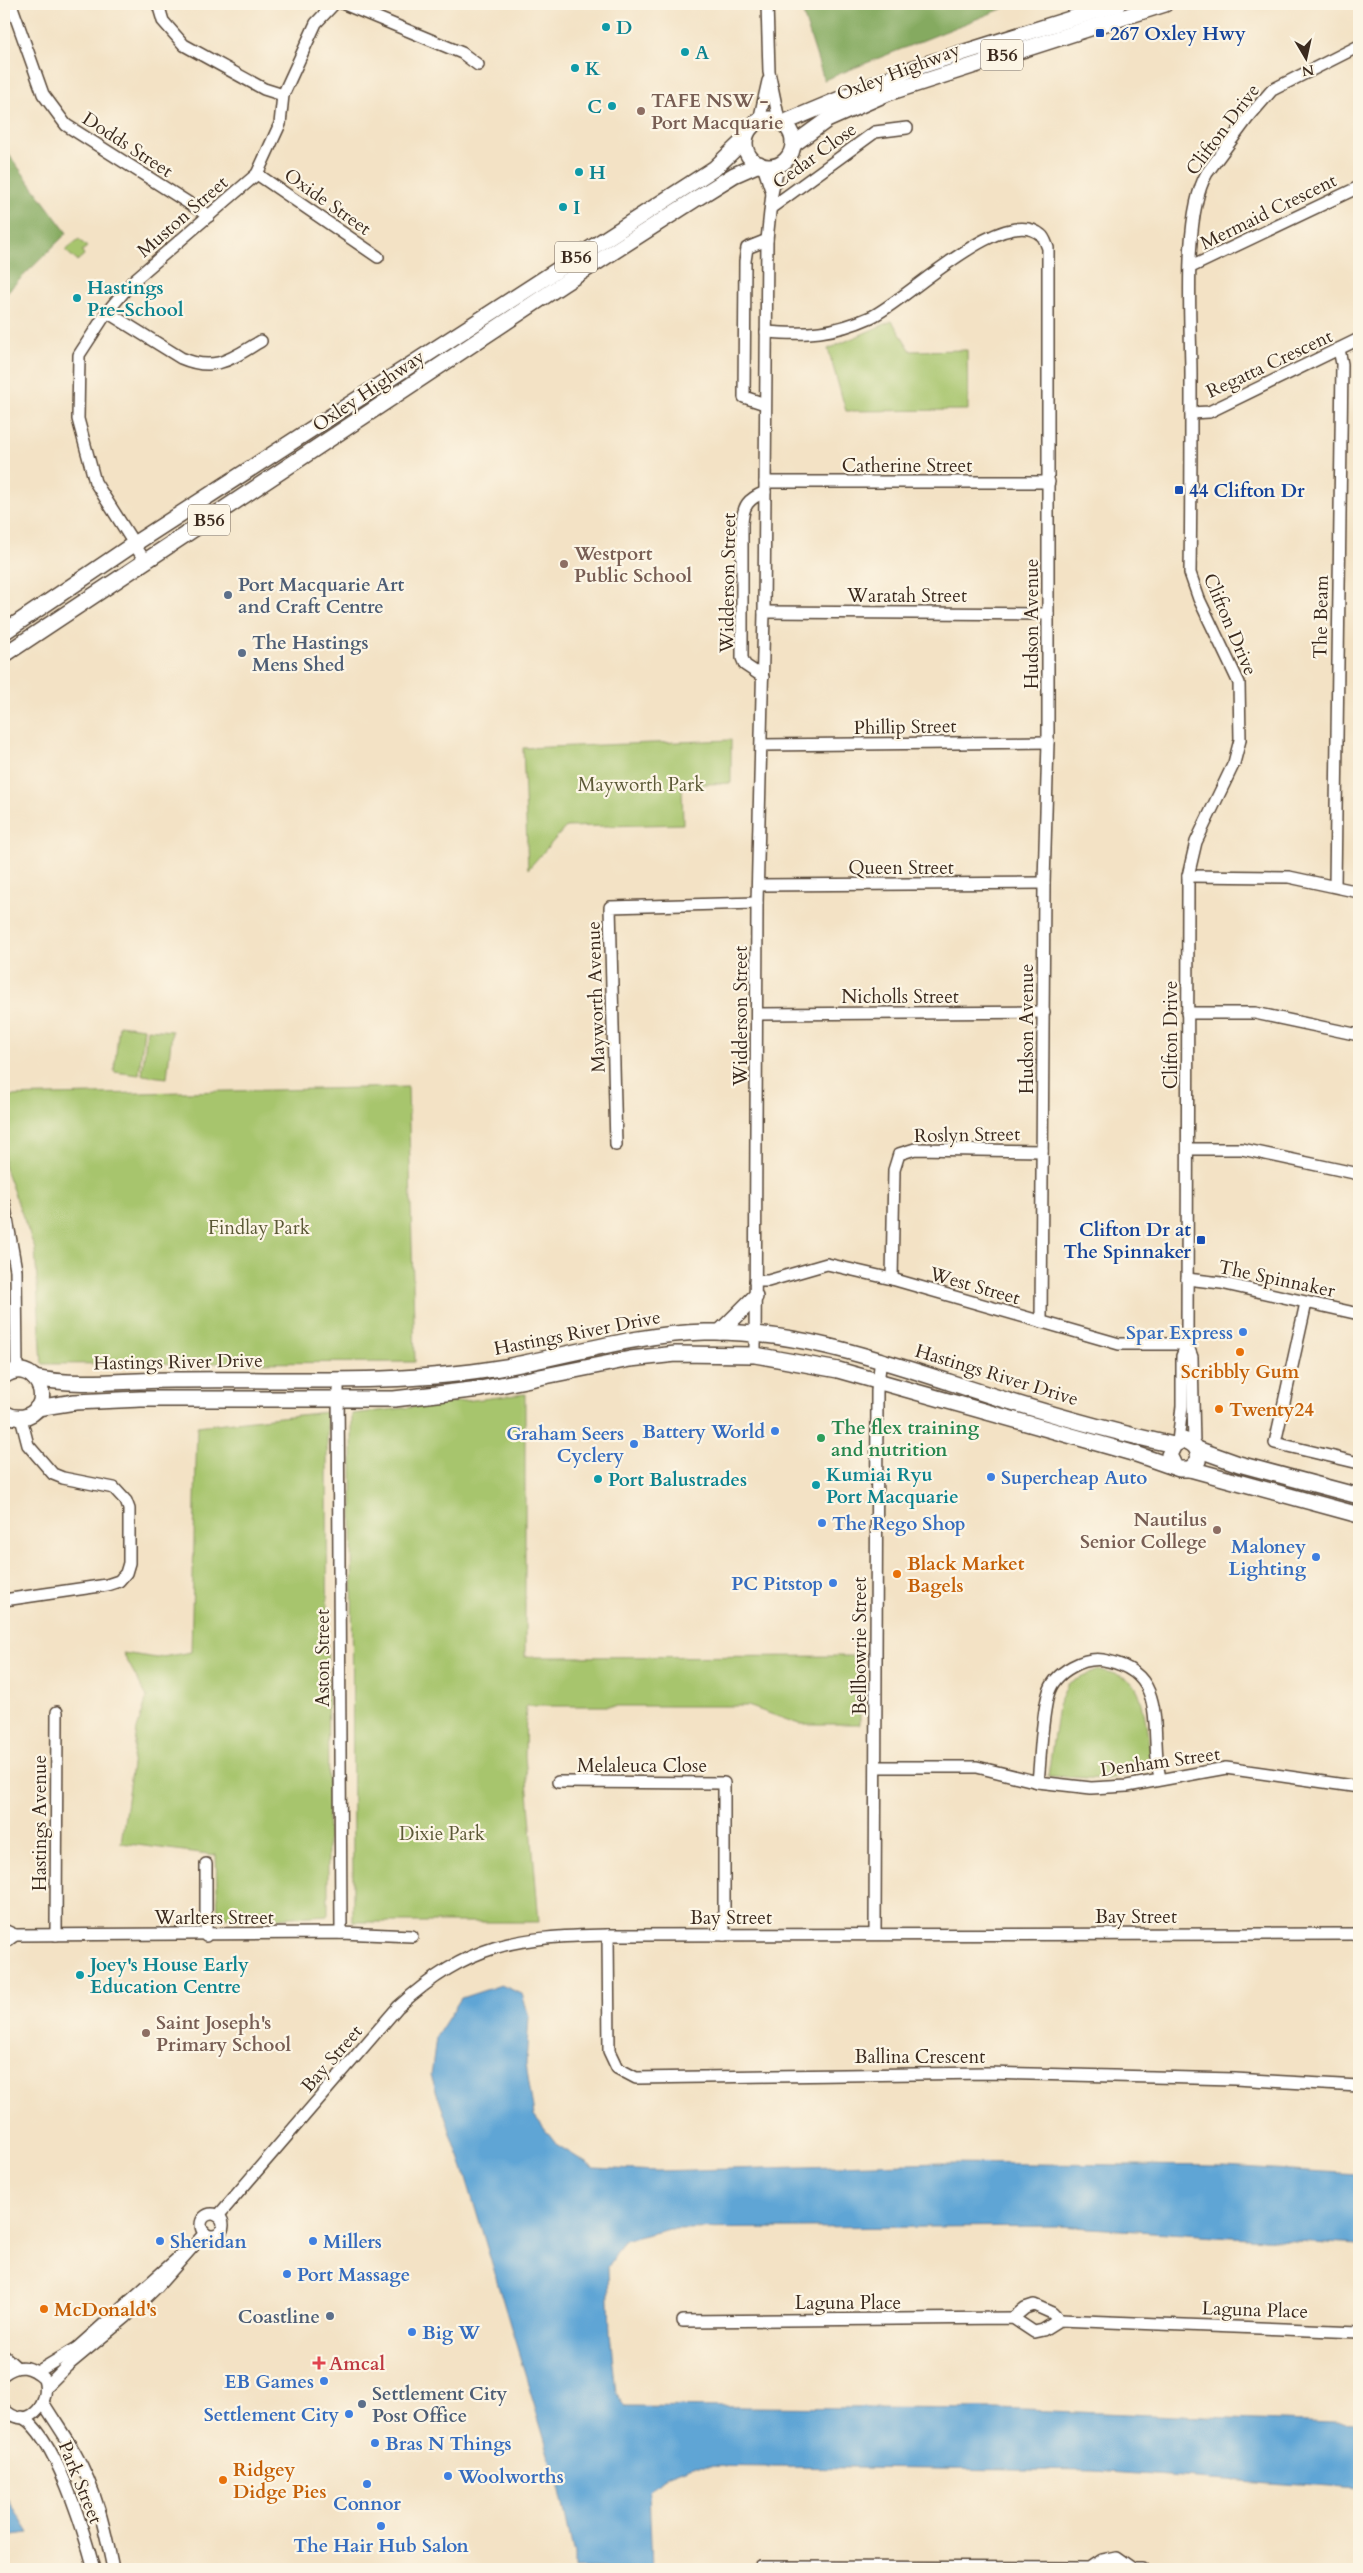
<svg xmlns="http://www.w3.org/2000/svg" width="1363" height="2573" font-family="Cardo,serif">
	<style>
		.green { fill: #a7c56d; stroke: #717846 }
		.forest { fill: #85aa60; stroke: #606a3f }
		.water { fill: #5fa5d5; stroke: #4d687a }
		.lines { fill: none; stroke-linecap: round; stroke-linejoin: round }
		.minor-casing { stroke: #574637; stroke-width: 14 }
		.major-casing { stroke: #574637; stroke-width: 18 }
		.minor { stroke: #fff; stroke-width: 11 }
		.major { stroke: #fff; stroke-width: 15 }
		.culture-dot { fill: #0f9aa8; stroke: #fcf5e5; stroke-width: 2 }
		.transit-dot { fill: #1a4fb4; stroke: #fcf5e5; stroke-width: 2 }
		.education-dot { fill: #8d6e63; stroke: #fcf5e5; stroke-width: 2 }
		.service-dot { fill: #5c6f8a; stroke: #fcf5e5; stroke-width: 2 }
		.shop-dot { fill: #3f7fe0; stroke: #fcf5e5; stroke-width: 2 }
		.food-dot { fill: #e8710a; stroke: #fcf5e5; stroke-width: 2 }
		.leisure-dot { fill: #2e9e5b; stroke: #fcf5e5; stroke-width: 2 }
		.health-dot { fill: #e0444e; stroke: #fcf5e5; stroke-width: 2 }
		.labels { text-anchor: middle; stroke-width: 4.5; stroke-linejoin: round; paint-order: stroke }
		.shield { fill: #fcf5e5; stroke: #75675a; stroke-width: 1 }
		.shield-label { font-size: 18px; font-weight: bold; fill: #3b2a1e }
		.culture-label { font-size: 19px; font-weight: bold; fill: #0d838f; stroke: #fcf5e5; text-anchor: start }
		.transit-label { font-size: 19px; font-weight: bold; fill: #164399; stroke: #fcf5e5; text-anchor: start }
		.street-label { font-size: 19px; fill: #3b2a1e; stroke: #fcf5e5 }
		.education-label { font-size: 19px; font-weight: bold; fill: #785e54; stroke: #fcf5e5; text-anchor: start }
		.service-label { font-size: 19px; font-weight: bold; fill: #4e5e75; stroke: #fcf5e5; text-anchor: start }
		.park-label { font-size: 19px; fill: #5b5836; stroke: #fcf5e5 }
		.shop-label { font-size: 19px; font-weight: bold; fill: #366cbe; stroke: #fcf5e5; text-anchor: start }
		.food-label { font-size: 19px; font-weight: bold; fill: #c56008; stroke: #fcf5e5; text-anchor: start }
		.leisure-label { font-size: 19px; font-weight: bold; fill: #27864d; stroke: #fcf5e5; text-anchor: start }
		.health-label { font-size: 19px; font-weight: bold; fill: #be3a42; stroke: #fcf5e5; text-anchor: start }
	</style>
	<rect width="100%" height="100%" fill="#fcf5e5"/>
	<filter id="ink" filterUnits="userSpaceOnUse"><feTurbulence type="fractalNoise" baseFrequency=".02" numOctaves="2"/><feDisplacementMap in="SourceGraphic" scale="10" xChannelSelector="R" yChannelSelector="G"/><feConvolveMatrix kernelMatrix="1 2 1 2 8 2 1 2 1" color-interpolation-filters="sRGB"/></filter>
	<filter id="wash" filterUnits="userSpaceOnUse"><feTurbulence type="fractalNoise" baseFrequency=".0096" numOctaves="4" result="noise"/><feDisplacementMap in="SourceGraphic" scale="20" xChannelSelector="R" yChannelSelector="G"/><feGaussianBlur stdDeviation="1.12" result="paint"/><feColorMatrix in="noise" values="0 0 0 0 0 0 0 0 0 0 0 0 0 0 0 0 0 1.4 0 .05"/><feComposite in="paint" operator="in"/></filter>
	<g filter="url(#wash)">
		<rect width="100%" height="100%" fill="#f3e2c5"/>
		<g class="green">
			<polygon points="79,239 87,247 82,251 84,255 77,261 65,250"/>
			<polygon points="892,321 911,351 967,350 968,410 846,411 828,349"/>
			<polygon points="731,740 731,783 682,785 683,824 566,827 528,869 523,748"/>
			<polygon points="119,1025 144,1028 139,1075 114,1072"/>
			<polygon points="147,1029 172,1031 167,1078 142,1075"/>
			<polygon points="408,1087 415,1362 42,1364 35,1249 4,1166 4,1096"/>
			<polygon points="525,1394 525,1657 859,1656 860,1724 799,1724 748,1706 526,1706 525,1756 539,1922 353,1922 352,1414"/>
			<polygon points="327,1412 328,1915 275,1918 218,1917 216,1855 121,1843 137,1729 147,1697 123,1653 157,1658 191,1652 197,1426"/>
			<path d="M1099,1670C1112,1673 1125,1675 1134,1685C1145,1696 1150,1753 1152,1770L1107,1779L1048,1776L1058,1706L1068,1683Z"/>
		</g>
		<g class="forest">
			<polygon points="800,4 1014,4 824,80"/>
			<polygon points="4,148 67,233 6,293 4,292"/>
		</g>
		<g class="water">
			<polygon points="501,1985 522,1994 529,2016 526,2064 534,2115 556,2144 594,2168 657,2171 942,2163 1223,2166 1359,2174 1359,2245 1058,2226 670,2229 625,2240 608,2267 610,2333 616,2393 625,2406 998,2409 1359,2423 1359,2489 1094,2471 693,2466 666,2476 649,2491 652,2569 574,2569 574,2555 560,2491 464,2171 431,2076 436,2037 461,1998"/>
			<polygon points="4,2493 29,2533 4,2536"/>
		</g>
	</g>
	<g filter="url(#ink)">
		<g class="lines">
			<g class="minor-casing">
				<g id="minor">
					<polyline points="11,4 43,94 66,125 209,216"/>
					<polyline points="158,4 163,21 184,45 264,89 283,95"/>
					<polyline points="344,4 462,53 478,65"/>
					<polyline points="767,4 769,72 779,120"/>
					<polyline points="759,121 768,81"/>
					<polyline points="763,166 772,193"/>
					<polyline points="257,174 378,257"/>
					<polyline points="772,207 875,132 907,128"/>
					<polyline points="1191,267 1359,187"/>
					<path d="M107,312L181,358C216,373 232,358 261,341"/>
					<path d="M766,332C807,335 833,334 871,317C906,301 1004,202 1041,235C1045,238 1046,244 1048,248V742L1044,883L1041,1322"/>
					<polyline points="765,404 744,397 745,261 747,248 767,240"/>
					<polyline points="1191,413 1209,412 1359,339"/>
					<polyline points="765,482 1049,482"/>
					<polyline points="145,561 95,482 78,419 79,355 107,312 133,281 257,174 280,124 283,95 316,23 334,4"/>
					<polyline points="764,612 1048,614"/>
					<path d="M763,677L745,665L742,658V524C743,505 748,499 765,492"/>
					<polyline points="762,745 1048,742"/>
					<polyline points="1188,876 1289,877 1359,892"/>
					<polyline points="758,885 1044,883"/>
					<polyline points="1335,886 1342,364 1339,349"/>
					<polyline points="1187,1013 1255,1013 1359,1035"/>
					<polyline points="757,1014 1044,1012"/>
					<polyline points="616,1145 610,907 757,903"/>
					<polyline points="1188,1149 1242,1149 1359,1174"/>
					<polyline points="4,1202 16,1270 17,1371"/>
					<polyline points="892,1279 894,1170 899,1154 915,1149 1042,1151"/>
					<polyline points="1187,1279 1221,1283 1359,1314"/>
					<polyline points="755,1281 768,1281 827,1264 892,1279 1119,1344 1187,1344"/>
					<polyline points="1306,1303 1275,1443 1359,1463"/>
					<polyline points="755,1355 757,903 764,612 767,240 772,193 779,165"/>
					<polyline points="338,1382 341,1933"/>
					<polyline points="1178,1442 1182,1406 1182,1356 1187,1344"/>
					<path d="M1194,1445L1192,1357L1187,1344L1188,876L1196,842L1234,763L1240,740L1239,683L1199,599L1190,573C1191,507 1191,441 1191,375C1191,323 1182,216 1207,173L1247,119L1272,90L1359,46"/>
					<polyline points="4,1600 107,1585 119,1581 126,1573 129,1563 129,1509 126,1501 114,1488 63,1478 53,1474 28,1445 21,1418"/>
					<polyline points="877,1767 977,1767 1038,1782 1091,1788 1127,1786 1226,1768 1359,1787"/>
					<polyline points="558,1782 724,1783 724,1935"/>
					<path d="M1038,1782C1041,1754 1041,1723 1048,1695C1054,1671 1086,1655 1108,1661C1126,1665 1142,1674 1149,1692C1159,1717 1153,1750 1160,1778"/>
					<polyline points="206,1864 206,1936"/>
					<polyline points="4,1930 15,1935 341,1933 412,1936"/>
					<polyline points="875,1934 877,1391 881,1359"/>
					<polyline points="56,1935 57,1712"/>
					<polyline points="608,1935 609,2051 617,2068 636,2078 987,2073 1235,2079 1359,2086"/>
					<polyline points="4,1943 15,1935"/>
					<circle cx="212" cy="2225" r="11"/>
					<path d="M218,2216L398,2007C469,1943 515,1937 608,1935L1359,1934"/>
					<polyline points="1013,2318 1025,2308 1034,2305 1052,2313 1059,2320"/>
					<polyline points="683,2321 1013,2318 1034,2332 1043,2330 1059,2320 1359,2332"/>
					<polyline points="4,2356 16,2367"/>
					<polyline points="37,2372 77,2348 179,2257"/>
					<path d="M4,2374C19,2363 31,2366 44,2378C52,2406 26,2432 4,2409"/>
					<polyline points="46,2387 67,2366 126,2317 157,2287 205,2233"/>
					<path d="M44,2404C54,2420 65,2436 75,2453C96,2489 105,2529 113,2569"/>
					<path d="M22,2417C55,2435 84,2532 94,2569"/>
					<polyline points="760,2567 1090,2568 1102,2560 1116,2557 1133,2569 1142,2569"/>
				</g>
			</g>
			<g class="major-casing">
				<g id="major">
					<circle cx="769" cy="143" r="24"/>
					<polyline points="783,123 914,68 1118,4"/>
					<polyline points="794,144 827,120 888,93 1165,4"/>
					<polyline points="4,632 134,544 715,168 745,139"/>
					<polyline points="4,655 563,284 694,200 734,175 759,164"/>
					<polyline points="720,1332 755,1297"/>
					<path d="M4,1376C34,1355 58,1404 27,1416C18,1419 11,1417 4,1413"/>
					<path d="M34,1378C80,1387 127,1380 174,1380C283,1378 391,1386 499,1368C568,1356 634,1334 705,1332C790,1330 869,1356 949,1382C1022,1406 1098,1429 1174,1445"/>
					<path d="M37,1408L75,1402L141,1399H394L480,1389L630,1359L676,1354L755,1355L838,1370L1136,1454L1179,1469H1190L1198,1461C1200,1449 1194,1443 1183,1440L1174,1445L1169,1455L1175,1467"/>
					<polyline points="1197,1449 1239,1464 1359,1496"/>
					<polyline points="1190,1469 1359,1515"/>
				</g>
			</g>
			<use href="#minor" class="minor"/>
			<use href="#major" class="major"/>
		</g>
	</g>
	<g class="culture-dot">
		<circle cx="606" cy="27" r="5"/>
		<circle cx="685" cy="52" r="5"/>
		<circle cx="575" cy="68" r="5"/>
		<circle cx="612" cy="106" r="5"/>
		<circle cx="579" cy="172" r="5"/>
		<circle cx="563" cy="207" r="5"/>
		<circle cx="77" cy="298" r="5"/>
		<circle cx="598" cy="1479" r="5"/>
		<circle cx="816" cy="1485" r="5"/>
		<circle cx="80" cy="1975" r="5"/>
	</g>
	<g class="transit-dot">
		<rect x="1095" y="28" width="10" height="10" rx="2.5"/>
		<rect x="1174" y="485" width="10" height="10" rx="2.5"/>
		<rect x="1196" y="1235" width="10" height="10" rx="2.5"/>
	</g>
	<g class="education-dot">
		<circle cx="641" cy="111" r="5"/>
		<circle cx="564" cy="564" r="5"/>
		<circle cx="1217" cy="1530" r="5"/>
		<circle cx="146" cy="2033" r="5"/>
	</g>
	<g class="service-dot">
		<circle cx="228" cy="595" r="5"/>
		<circle cx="242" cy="653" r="5"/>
		<circle cx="330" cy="2316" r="5"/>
		<circle cx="362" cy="2404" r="5"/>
	</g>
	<g class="shop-dot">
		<circle cx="1243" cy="1332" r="5"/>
		<circle cx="775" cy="1431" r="5"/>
		<circle cx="634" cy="1444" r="5"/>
		<circle cx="991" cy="1477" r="5"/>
		<circle cx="822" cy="1523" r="5"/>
		<circle cx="1316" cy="1557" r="5"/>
		<circle cx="833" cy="1583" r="5"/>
		<circle cx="160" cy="2241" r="5"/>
		<circle cx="313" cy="2241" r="5"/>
		<circle cx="287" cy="2274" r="5"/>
		<circle cx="412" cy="2332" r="5"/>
		<circle cx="324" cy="2381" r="5"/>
		<circle cx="349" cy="2414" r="5"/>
		<circle cx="375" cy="2443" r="5"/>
		<circle cx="448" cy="2476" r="5"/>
		<circle cx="367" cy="2484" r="5"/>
		<circle cx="381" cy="2526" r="5"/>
	</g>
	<g class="food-dot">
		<circle cx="1240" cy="1352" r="5"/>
		<circle cx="1219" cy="1409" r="5"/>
		<circle cx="897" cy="1574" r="5"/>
		<circle cx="44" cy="2309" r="5"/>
		<circle cx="223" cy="2480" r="5"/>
	</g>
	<circle class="leisure-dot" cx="821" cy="1438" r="5"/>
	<path class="health-dot" d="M316.5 2355.5h5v5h5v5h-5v5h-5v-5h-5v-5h5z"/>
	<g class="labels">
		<g class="shield">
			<rect x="981" y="39.5" width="42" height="31" rx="4"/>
			<rect x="555" y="241.5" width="42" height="31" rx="4"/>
			<rect x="188" y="504.5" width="42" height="31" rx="4"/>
		</g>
		<g class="shield-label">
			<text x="1002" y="61">B56</text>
			<text x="576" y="263">B56</text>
			<text x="209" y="526">B56</text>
		</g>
		<g class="culture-label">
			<text x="616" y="34">D</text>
			<text x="695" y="59">A</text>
			<text x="585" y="75">K</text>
			<text x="602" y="113" text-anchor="end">C</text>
			<text x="589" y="179">H</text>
			<text x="573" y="214">I</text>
			<text x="87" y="294">Hastings<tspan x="87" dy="22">Pre-School</tspan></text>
			<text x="826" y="1481">Kumiai Ryu<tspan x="826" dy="22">Port Macquarie</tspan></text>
			<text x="608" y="1486">Port Balustrades</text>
			<text x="90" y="1971">Joey's House Early<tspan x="90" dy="22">Education Centre</tspan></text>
		</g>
		<g class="transit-label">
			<text x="1110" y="40">267 Oxley Hwy</text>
			<text x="1189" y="497">44 Clifton Dr</text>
			<text x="1191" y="1236" text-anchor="end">Clifton Dr at<tspan x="1191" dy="22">The Spinnaker</tspan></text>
		</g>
		<g class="street-label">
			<text transform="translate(898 71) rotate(-21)" y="7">Oxley Highway</text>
			<text transform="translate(1222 129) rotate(-53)" y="7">Clifton Drive</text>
			<text transform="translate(128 144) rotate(33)" y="7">Dodds Street</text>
			<text transform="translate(814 155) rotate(-36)" y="7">Cedar Close</text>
			<text transform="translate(328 201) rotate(35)" y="7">Oxide Street</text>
			<text transform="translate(1268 211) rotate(-26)" y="7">Mermaid Crescent</text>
			<text transform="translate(182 216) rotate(-41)" y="7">Muston Street</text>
			<text transform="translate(1269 363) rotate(-25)" y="7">Regatta Crescent</text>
			<text transform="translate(368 390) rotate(-34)" y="7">Oxley Highway</text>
			<text x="907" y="472">Catherine Street</text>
			<text transform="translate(727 583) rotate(-89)" y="7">Widderson Street</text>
			<text x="907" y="602">Waratah Street</text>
			<text transform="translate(1320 617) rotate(-89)" y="7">The Beam</text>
			<text transform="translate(1031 624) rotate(-90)" y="7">Hudson Avenue</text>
			<text transform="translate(1231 624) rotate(67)" y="7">Clifton Drive</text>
			<text transform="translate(905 726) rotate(-1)" y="7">Phillip Street</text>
			<text x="901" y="874">Queen Street</text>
			<text x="900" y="1003">Nicholls Street</text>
			<text transform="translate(595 997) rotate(-92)" y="7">Mayworth Avenue</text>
			<text transform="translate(740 1016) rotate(-90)" y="7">Widderson Street</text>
			<text transform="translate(1026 1029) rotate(-90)" y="7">Hudson Avenue</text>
			<text transform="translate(1170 1035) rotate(-90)" y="7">Clifton Drive</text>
			<text transform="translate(967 1134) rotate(-1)" y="7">Roslyn Street</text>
			<text transform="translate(1277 1278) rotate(12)" y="7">The Spinnaker</text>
			<text transform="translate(975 1285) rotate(16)" y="7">West Street</text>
			<text transform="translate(577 1332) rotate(-11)" y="7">Hastings River Drive</text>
			<text transform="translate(178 1361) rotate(-1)" y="7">Hastings River Drive</text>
			<text transform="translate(997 1374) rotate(17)" y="7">Hastings River Drive</text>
			<text transform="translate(859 1646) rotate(-90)" y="7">Bellbowrie Street</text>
			<text transform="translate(322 1658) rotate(-90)" y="7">Aston Street</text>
			<text transform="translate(1160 1761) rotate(-8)" y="7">Denham Street</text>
			<text x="642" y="1772">Melaleuca Close</text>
			<text transform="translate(39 1823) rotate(-90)" y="7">Hastings Avenue</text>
			<text x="1136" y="1923">Bay Street</text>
			<text x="214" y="1924">Warlters Street</text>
			<text x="731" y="1924">Bay Street</text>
			<text x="920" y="2063">Ballina Crescent</text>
			<text transform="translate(331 2058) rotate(-49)" y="7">Bay Street</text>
			<text x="848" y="2309">Laguna Place</text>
			<text transform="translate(1255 2309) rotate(2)" y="7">Laguna Place</text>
			<text transform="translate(81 2482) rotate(68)" y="7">Park Street</text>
		</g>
		<g class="education-label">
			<text x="651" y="107">TAFE NSW -<tspan x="651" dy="22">Port Macquarie</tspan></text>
			<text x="574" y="560">Westport<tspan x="574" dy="22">Public School</tspan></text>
			<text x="1207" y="1526" text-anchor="end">Nautilus<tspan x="1207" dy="22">Senior College</tspan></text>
			<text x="156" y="2029">Saint Joseph's<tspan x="156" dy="22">Primary School</tspan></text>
		</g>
		<g class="service-label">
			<text x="238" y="591">Port Macquarie Art<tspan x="238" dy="22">and Craft Centre</tspan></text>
			<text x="252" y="649">The Hastings<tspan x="252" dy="22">Mens Shed</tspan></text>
			<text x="320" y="2323" text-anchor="end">Coastline</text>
			<text x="372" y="2400">Settlement City<tspan x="372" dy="22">Post Office</tspan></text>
		</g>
		<g class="park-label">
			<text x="641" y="791">Mayworth Park</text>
			<text x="259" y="1234">Findlay Park</text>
			<text x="442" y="1840">Dixie Park</text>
		</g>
		<g class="shop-label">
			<text x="1233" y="1339" text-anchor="end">Spar Express</text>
			<text x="765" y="1438" text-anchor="end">Battery World</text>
			<text x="624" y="1440" text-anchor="end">Graham Seers<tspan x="624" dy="22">Cyclery</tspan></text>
			<text x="1001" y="1484">Supercheap Auto</text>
			<text x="832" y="1530">The Rego Shop</text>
			<text x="1306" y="1553" text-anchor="end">Maloney<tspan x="1306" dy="22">Lighting</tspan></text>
			<text x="823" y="1590" text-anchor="end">PC Pitstop</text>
			<text x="170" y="2248">Sheridan</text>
			<text x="323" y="2248">Millers</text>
			<text x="297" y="2281">Port Massage</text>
			<text x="422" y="2339">Big W</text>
			<text x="314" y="2388" text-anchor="end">EB Games</text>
			<text x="339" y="2421" text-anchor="end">Settlement City</text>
			<text x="385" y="2450">Bras N Things</text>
			<text x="458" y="2483">Woolworths</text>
			<text x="367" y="2510" text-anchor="middle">Connor</text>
			<text x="381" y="2552" text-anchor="middle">The Hair Hub Salon</text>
		</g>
		<g class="food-label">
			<text x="1240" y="1378" text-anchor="middle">Scribbly Gum</text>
			<text x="1229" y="1416">Twenty24</text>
			<text x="907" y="1570">Black Market<tspan x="907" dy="22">Bagels</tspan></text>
			<text x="54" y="2316">McDonald's</text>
			<text x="233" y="2476">Ridgey<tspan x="233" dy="22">Didge Pies</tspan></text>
		</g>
		<g class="leisure-label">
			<text x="831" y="1434">The flex training<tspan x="831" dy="22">and nutrition</tspan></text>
		</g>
		<g class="health-label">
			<text x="329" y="2370">Amcal</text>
		</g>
	</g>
	<rect width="1363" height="2573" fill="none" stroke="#fcf5e5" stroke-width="20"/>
	<g transform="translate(1306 58) rotate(171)" stroke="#fcf5e5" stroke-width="4" paint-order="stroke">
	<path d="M0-4L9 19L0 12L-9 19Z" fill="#3b2a1e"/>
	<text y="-8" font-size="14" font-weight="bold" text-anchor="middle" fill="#3b2a1e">N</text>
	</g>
</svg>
